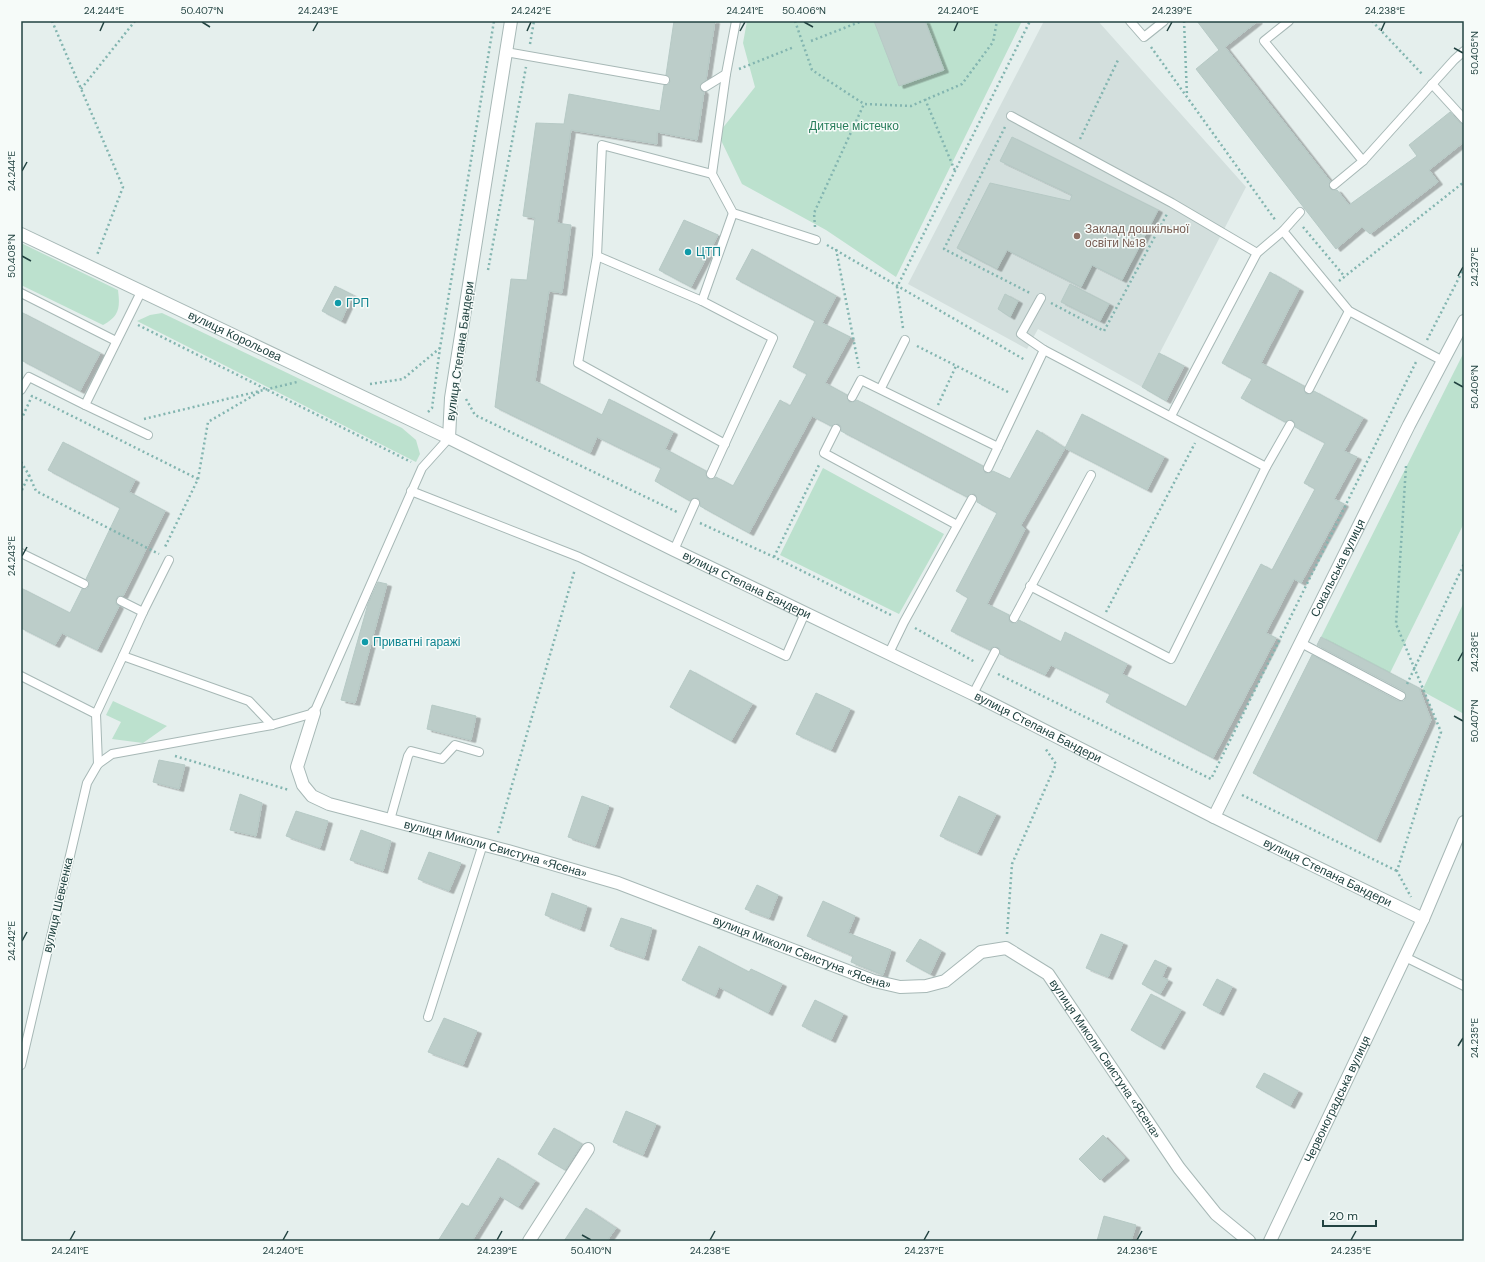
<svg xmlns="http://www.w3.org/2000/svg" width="1485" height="1262" font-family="'DM Sans',sans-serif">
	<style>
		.built { fill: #d3dfdd }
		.green { fill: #bce1ce }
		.building { fill: #bccdc9; stroke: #b6c9c5; filter: url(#shadow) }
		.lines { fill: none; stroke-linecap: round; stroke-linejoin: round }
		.service-casing { stroke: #a7b8b6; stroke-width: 10 }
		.minor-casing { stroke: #a7b8b6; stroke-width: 14 }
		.tertiary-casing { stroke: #a7b8b6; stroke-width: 14 }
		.path { stroke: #83b5b0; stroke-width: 2.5; stroke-dasharray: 2 3; stroke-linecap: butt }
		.service { stroke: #fff; stroke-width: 8 }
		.minor { stroke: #fff; stroke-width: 12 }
		.tertiary { stroke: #fff; stroke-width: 12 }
		.ticks { fill: none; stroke: #224341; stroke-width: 1.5 }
		.education-dot { fill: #8d6e63; stroke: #f6fbf9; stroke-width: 1.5 }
		.culture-dot { fill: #0f9aa8; stroke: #f6fbf9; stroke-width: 1.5 }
		.labels { text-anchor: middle; stroke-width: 3; stroke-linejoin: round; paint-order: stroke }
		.park-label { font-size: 12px; fill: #287d5b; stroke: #f6fbf9 }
		.education-label { font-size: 12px; fill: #785e54; stroke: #f6fbf9; text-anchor: start }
		.culture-label { font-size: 12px; fill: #0d838f; stroke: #f6fbf9; text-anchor: start }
		.street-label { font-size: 12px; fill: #224341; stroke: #f6fbf9 }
		.neatline { fill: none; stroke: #224341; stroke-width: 1.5 }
		.ticks-label { font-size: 10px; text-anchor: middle; fill: #224341 }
	</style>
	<defs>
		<filter id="shadow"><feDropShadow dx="4.5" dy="2.5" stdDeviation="0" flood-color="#0004"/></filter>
	</defs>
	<rect width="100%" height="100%" fill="#e5efed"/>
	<polygon class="built" points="1044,21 1098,21 1246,187 1142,387 1038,329 1027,349 908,284"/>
	<g class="green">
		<polygon points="747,21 1022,21 896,277 826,230 742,184 718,134 755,87 743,43"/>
		<path d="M21,243L118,290C120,307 120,316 103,325L21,285Z"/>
		<polygon points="162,313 402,428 416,440 420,454 416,462 137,321 150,315"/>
		<polygon points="1464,352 1464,523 1390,673 1321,637"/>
		<polygon points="823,468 944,534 899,614 780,555"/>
		<polygon points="1464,602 1464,714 1422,691"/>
		<polygon points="113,701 167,726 143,743 112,739 121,722 106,715"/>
	</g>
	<g class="building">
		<polygon points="674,21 715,21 706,80 700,87 704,92 697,140 657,132 657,144 571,130 557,223 571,225 562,293 549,291 535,381 602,415 609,399 673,432 665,449 706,471 706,475 708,479 712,479 716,477 733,486 780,400 790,406 807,374 793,367 815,321 736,279 752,249 836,296 822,323 850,337 825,383 847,395 849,402 853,402 857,400 983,466 985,473 989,473 993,471 1010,479 1037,430 1065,448 1021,525 1025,529 987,604 1009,615 1009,621 1012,623 1017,623 1019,620 1061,642 1065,632 1127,664 1122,674 1186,707 1261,564 1272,570 1315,489 1304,483 1325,443 1295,427 1295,423 1292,420 1285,422 1241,398 1252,379 1222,363 1270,272 1299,289 1261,363 1304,386 1304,390 1306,394 1310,394 1314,391 1363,418 1344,451 1357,457 1334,499 1344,504 1301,583 1294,579 1266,633 1276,638 1213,758 1106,702 1110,694 1051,665 1045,675 1000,654 1000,649 997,647 992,647 990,650 951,631 968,598 956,591 997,513 977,502 977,499 975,494 972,494 967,497 841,431 841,426 838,424 831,426 812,416 749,533 700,506 700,502 698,498 694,498 690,501 655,481 661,468 597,437 590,453 495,407 511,279 527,280 535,218 523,216 536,123 564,124 569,94 660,111 664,85 669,84 670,81 666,75"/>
		<polygon points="874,21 925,21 944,70 899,86"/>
		<polygon points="1197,21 1258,21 1225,47 1330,181 1330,188 1332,190 1337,190 1349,205 1417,156 1409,145 1450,112 1460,123 1464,124 1464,142 1429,170 1438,182 1370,234 1362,227 1336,249 1196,69 1219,50"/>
		<polygon points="1012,137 1158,210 1122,280 1092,265 1081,287 1007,250 997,269 957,248 990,183 1070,201 1072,195 1000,161"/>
		<polygon points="684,220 718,235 691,287 659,270"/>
		<polygon points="1070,284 1109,304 1100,321 1061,302"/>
		<polygon points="335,286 353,295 341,321 322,311"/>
		<polygon points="1005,294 1018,301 1010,317 998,309"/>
		<polygon points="21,312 100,353 80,391 21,360"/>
		<polygon points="1159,353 1184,366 1166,401 1142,387"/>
		<polygon points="1082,414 1164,457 1147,490 1065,448"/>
		<polygon points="63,442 135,480 129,492 165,511 123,596 118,596 116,599 116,604 119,606 97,650 62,633 55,645 21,628 21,588 70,613 82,589 87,589 89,586 89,581 86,579 120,508 48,470"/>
		<polygon points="378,582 387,584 355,703 341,700 368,604"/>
		<polygon points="1321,637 1419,688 1431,720 1376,840 1253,773 1312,655 1398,701 1404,701 1406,698 1404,691 1317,645"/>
		<polygon points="690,670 752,704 731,741 670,707"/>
		<polygon points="816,693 850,709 831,750 796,734"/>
		<polygon points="432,705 476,716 471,740 427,729"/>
		<polygon points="159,760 185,765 179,789 153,782"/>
		<polygon points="240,794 262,803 256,836 230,830"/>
		<polygon points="582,796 609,806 595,846 568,837"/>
		<polygon points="959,796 996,814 977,853 940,836"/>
		<polygon points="296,811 328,821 320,848 286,836"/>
		<polygon points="361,830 391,841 383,871 350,860"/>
		<polygon points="429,852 461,863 449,891 418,879"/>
		<polygon points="757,885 778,895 769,918 745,909"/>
		<polygon points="552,893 587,906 580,929 545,915"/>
		<polygon points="823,901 855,916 848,933 891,950 883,975 851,962 853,956 807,936"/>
		<polygon points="621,918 652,928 644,958 610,946"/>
		<polygon points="1101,934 1123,943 1108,977 1086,968"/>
		<polygon points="920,939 941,951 930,974 906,961"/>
		<polygon points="699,946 749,972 751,969 782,984 768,1013 719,987 715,996 682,980"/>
		<polygon points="1155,960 1167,966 1162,977 1168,980 1160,994 1142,984"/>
		<polygon points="1217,979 1232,987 1219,1013 1203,1005"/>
		<polygon points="1151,994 1181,1010 1160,1047 1131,1030"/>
		<polygon points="815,1000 843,1014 831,1040 802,1026"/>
		<polygon points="444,1018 477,1031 463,1065 428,1052"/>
		<polygon points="1264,1073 1298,1091 1290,1106 1256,1087"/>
		<polygon points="626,1111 656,1124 643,1155 613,1142"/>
		<polygon points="554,1128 582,1144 565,1170 538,1154"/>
		<polygon points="1103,1135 1125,1158 1100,1180 1079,1159"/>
		<polygon points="498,1158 535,1181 518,1207 500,1196 472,1241 438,1241 462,1203 468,1207"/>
		<polygon points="586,1208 616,1228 607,1241 564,1241"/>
		<polygon points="1104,1216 1136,1225 1131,1241 1097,1241"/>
	</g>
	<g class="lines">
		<g class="service-casing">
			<g id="service">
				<polyline points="1130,21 1144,37 1164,21"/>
				<polyline points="1289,21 1264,41 1363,161"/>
				<polyline points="506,52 665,80"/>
				<polyline points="726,74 712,174 733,213 816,240"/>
				<polyline points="1432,84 1464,119"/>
				<polyline points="705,87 726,74 736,21"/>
				<polyline points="1011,116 1172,203 1257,253"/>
				<polyline points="712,174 602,145 597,256 578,363 725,444"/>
				<polyline points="1334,185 1363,161 1454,60 1464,51"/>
				<polyline points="1300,212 1283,231 1349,311 1443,361"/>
				<polyline points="597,256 702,301 773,338 711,474"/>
				<polyline points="21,293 116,341"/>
				<polyline points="1041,298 1021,334 1044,350"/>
				<polyline points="702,301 733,213"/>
				<polyline points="881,388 905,340"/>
				<polyline points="1309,389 1349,311"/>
				<polyline points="21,390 29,377 85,405 141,292"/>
				<polyline points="852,397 861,380 998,447"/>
				<polyline points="85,405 148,435"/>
				<polyline points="1171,416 1257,253 1283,231"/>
				<polyline points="836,429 824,453 957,525"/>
				<polyline points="988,468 1044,350 1266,467"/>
				<polyline points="411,491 579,557 786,656 805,613"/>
				<polyline points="674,550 695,503"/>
				<polyline points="21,553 84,584"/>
				<polyline points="1030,586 1171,659 1266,467 1290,425"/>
				<polyline points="121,601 143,612"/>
				<polyline points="1014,618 1091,475"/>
				<polyline points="1301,643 1401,696"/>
				<polyline points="889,653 904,622 972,499"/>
				<polyline points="123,656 143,612 169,560"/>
				<polyline points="21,676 96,714 123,656 249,701 272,725"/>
				<polyline points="973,694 995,652"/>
				<polyline points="96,714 98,764"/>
				<polyline points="390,820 408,756 411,751 442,759 455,745 479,752"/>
				<polyline points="1405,957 1464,986"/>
				<polyline points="428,1017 483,844"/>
				<polyline points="21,1065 87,783 98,764 112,754 272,725 314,713 422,468 449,438"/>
			</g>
		</g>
		<g class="minor-casing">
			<g id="minor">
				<path id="s1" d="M511,21L451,398L449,438L674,550L973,694L1214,817L1423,919"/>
				<path id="s2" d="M21,234L449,438"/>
				<path id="s3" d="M314,713L297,767L303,785L312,796L329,804L508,851L618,883L874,981L900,987L926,986L945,981L981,952L1006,948L1048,974L1179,1168L1216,1214L1249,1241"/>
				<path id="s4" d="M1214,817L1409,425L1464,321"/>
				<polyline points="529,1241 588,1149"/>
			</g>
		</g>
		<g class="tertiary-casing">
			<g id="tertiary">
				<path id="s5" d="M1270,1241L1423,919L1464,822"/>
			</g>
		</g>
		<g class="path">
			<polyline points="52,21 123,187 97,255"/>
			<polyline points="795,21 812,70 864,104 911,106 962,84 993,42 997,21"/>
			<polyline points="1184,21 1187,96"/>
			<polyline points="1372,21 1423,75"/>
			<polyline points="811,41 862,21"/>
			<polyline points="530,44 534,21"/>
			<polyline points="1151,47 1276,221"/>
			<polyline points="739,69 794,47"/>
			<polyline points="81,89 135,21"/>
			<polyline points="925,99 955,171"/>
			<polyline points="1005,127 944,249 1030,293"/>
			<polyline points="1080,139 1119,58"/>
			<polyline points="815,227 814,213 864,104"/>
			<polyline points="1303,227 1345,277"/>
			<polyline points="827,245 1025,360"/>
			<polyline points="836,249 859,368"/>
			<polyline points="488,270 526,67"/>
			<polyline points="1339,281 1464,182"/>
			<polyline points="1051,303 1104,331 1167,214"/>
			<polyline points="138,325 411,462"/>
			<polyline points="903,328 897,287 1030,21"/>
			<polyline points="1427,340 1464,268"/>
			<polyline points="917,346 1010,393"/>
			<polyline points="370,384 403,379 440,348"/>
			<polyline points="466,399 475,415 677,512"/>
			<polyline points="938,405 956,366"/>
			<polyline points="428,412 432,408 440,348 494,21"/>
			<polyline points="144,419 297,382"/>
			<polyline points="21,420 32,396 198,479 164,549"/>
			<polyline points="21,462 29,475 21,492"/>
			<polyline points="1406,466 1396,624 1441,732 1397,871 1411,897"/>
			<polyline points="29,475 36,491 159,554"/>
			<polyline points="198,479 208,422 261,391"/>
			<polyline points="700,523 774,557 893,616"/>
			<polyline points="774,557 819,465"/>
			<polyline points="1106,612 1195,443"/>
			<polyline points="915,628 975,662"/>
			<polyline points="998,674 1211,779 1417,360"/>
			<polyline points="1407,684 1464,564"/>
			<polyline points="175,756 289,790"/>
			<polyline points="1242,795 1397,871"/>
			<polyline points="498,833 575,569"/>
			<polyline points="1007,934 1012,864 1056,764 1045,748"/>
		</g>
		<use href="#service" class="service"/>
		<use href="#minor" class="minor"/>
		<use href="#tertiary" class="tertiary"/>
	</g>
	<path class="ticks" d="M202,22L210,27M804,22L813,27M100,31L104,22M313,31L318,22M527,31L531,22M740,31L745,22M954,31L958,22M1167,31L1172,22M1381,31L1385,22M1454,48L1463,53M22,171L27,162M22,256L31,261M1458,276L1463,267M1454,382L1463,387M22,556L27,547M1458,661L1463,652M1454,716L1463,721M22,941L27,932M1458,1046L1463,1038M582,1235L591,1240M70,1240L75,1231M283,1240L288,1231M497,1240L502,1231M710,1240L715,1231M924,1240L929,1231M1137,1240L1142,1231M1351,1240L1356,1231"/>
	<circle class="education-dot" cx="1077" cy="236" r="4"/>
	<g class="culture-dot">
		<circle cx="688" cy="252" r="4"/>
		<circle cx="338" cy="303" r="4"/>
		<circle cx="365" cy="642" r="4"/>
	</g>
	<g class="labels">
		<g class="park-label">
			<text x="854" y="130">Дитяче містечко</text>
		</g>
		<g class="education-label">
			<text x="1085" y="233">Заклад дошкільної<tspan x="1085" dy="14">освіти №18</tspan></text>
		</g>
		<g class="culture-label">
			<text x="696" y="256">ЦТП</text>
			<text x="346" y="307">ГРП</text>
			<text x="373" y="646">Приватні гаражі</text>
		</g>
		<g class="street-label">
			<text dy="4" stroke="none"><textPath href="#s2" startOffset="237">вулиця Корольова</textPath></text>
			<text transform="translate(460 351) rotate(-82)" y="4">вулиця Степана Бандери</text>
			<text dy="4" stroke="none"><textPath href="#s4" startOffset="278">Сокальська вулиця</textPath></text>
			<text dy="4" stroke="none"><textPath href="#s1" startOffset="754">вулиця Степана Бандери</textPath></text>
			<text dy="4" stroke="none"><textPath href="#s1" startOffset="1078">вулиця Степана Бандери</textPath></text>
			<text dy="4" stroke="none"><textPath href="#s3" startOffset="281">вулиця Миколи Свистуна «Ясена»</textPath></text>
			<text dy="4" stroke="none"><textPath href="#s1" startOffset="1402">вулиця Степана Бандери</textPath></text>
			<text transform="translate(58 905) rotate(-77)" y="4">вулиця Шевченка</text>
			<text dy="4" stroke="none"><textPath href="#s3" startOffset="605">вулиця Миколи Свистуна «Ясена»</textPath></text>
			<text dy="4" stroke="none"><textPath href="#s3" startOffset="978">вулиця Миколи Свистуна «Ясена»</textPath></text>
			<text dy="4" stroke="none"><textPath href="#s5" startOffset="157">Червоноградська вулиця</textPath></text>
		</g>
	</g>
	<rect width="1485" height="1262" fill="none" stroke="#f6fbf9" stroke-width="44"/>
	<path d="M1323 1220v6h53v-6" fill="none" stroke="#224341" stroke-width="2"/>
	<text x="1329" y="1220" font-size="12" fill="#224341" stroke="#f6fbf9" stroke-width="3" paint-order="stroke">20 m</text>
	<rect x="22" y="22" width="1441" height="1218" class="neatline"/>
	<g class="ticks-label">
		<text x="104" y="14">24.244°E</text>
		<text x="202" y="14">50.407°N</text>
		<text x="318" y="14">24.243°E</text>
		<text x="531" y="14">24.242°E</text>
		<text x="745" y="14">24.241°E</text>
		<text x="804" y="14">50.406°N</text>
		<text x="958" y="14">24.240°E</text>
		<text x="1172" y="14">24.239°E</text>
		<text x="1385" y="14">24.238°E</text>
		<text transform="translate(1474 53) rotate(-90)" y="4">50.405°N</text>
		<text transform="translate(11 171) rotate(-90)" y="4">24.244°E</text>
		<text transform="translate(11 256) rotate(-90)" y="4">50.408°N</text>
		<text transform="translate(1474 267) rotate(-90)" y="4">24.237°E</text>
		<text transform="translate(1474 387) rotate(-90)" y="4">50.406°N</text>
		<text transform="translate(11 556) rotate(-90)" y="4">24.243°E</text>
		<text transform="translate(1474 652) rotate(-90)" y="4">24.236°E</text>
		<text transform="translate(1474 721) rotate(-90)" y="4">50.407°N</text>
		<text transform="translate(11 941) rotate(-90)" y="4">24.242°E</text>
		<text transform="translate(1474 1038) rotate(-90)" y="4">24.235°E</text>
		<text x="70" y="1254">24.241°E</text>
		<text x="283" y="1254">24.240°E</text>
		<text x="497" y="1254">24.239°E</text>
		<text x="591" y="1254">50.410°N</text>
		<text x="710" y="1254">24.238°E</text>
		<text x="924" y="1254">24.237°E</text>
		<text x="1137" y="1254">24.236°E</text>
		<text x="1351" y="1254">24.235°E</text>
	</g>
</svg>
